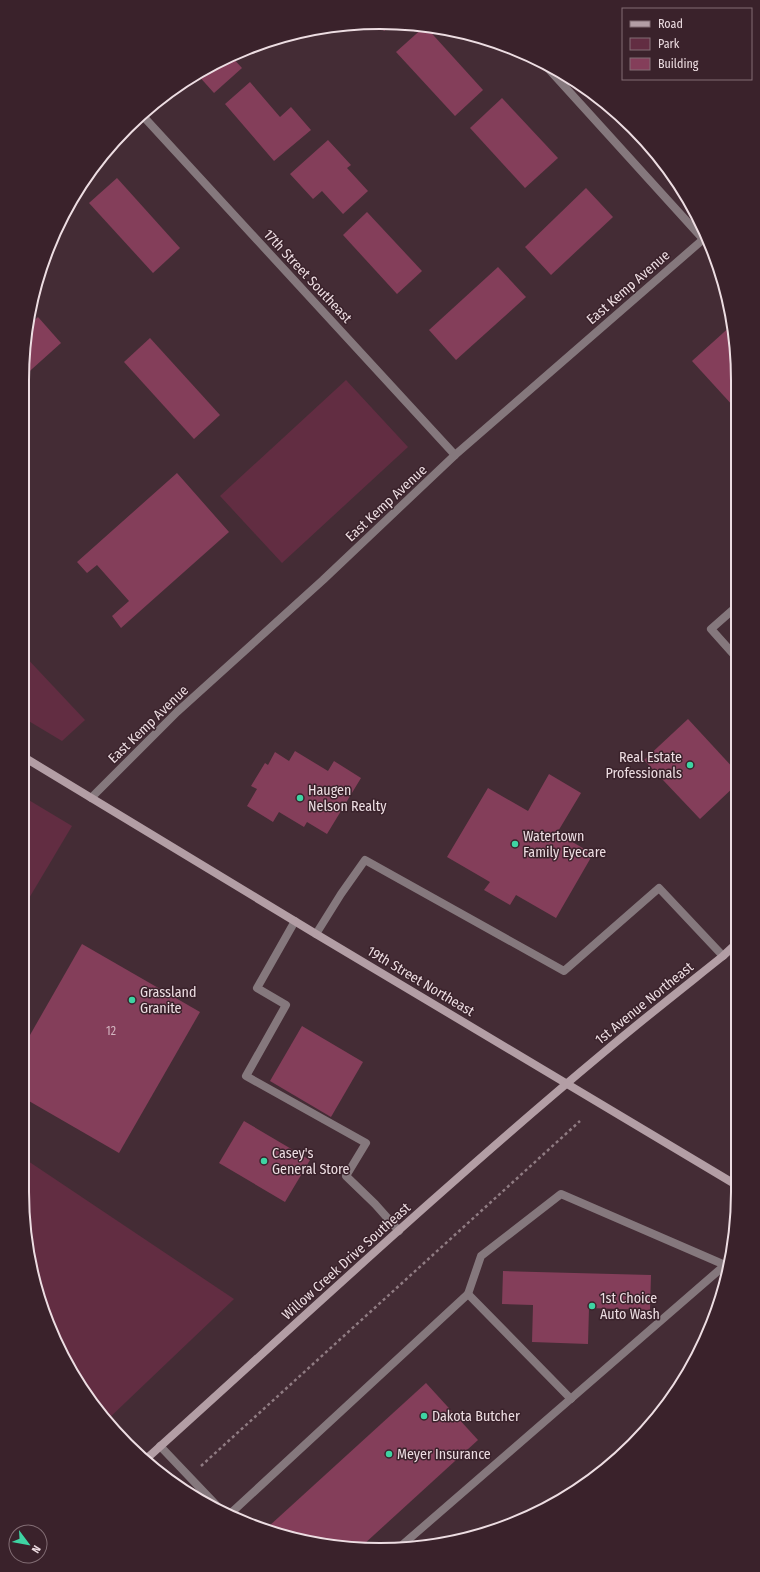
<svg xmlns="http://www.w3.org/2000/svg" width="760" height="1572" font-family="'Fira Sans Condensed',sans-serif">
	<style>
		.green { fill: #622d42 }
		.building { fill: #843e5a }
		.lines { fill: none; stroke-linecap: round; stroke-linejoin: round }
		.path { stroke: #907c83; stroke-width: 2.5; stroke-dasharray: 3 3; stroke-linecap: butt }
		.lane { stroke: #85787d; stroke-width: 8 }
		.street { stroke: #85787d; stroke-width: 8 }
		.secondary { stroke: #b39ea5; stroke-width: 8 }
		.poi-dot { fill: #3ed4a3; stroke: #3a222b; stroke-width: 1.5 }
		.labels { text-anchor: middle; stroke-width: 3; stroke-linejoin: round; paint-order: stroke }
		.number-label { font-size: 12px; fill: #d3b5c0 }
		.street-label { font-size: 14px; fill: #eddde2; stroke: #3a222b }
		.poi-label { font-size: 14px; fill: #eddde2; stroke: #3a222b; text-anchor: start }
		.rim { fill: none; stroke: #eddde2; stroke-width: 2 }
	</style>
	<rect width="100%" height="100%" fill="#442c35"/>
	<g class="green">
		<polygon points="346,380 408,447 282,563 220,496"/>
		<polygon points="22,653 85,720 62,741 22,717"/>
		<polygon points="22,796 72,826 22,910"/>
		<polygon points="22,1157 234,1299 106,1421 96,1410 41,1307 22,1192"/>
	</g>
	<g class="building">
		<polygon points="377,22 380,22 393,23 384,31"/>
		<polygon points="425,26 483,90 455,116 396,52"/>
		<polygon points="231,56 242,68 214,93 197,74"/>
		<polygon points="250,82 280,117 291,107 311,130 274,161 225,104"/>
		<polygon points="502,98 558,158 525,188 470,128"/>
		<polygon points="328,140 351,165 347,168 368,191 343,214 322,191 313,199 290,174"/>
		<polygon points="117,178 180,248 153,273 89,203"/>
		<polygon points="586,188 613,217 551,275 525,247"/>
		<polygon points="367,212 422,271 397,294 343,235"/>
		<polygon points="498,267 526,297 456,360 429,330"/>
		<polygon points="38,317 61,343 22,378 27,327"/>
		<polygon points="733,324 735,333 734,407 692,361"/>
		<polygon points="150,338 220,415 194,439 124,362"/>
		<polygon points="177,473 229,532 121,628 112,616 129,601 97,565 87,573 77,562"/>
		<polygon points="688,719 736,771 737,784 700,819 644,760"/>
		<polygon points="295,751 328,771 334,761 361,778 327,834 307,822 304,827 279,812 273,822 247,806 257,789 251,786 265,763 268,765 275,752 289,761"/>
		<polygon points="549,774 581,793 557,833 593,854 556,918 516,895 510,905 484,890 490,882 447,857 488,788 528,811"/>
		<polygon points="82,944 200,1012 119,1153 22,1097 22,1049"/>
		<polygon points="302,1026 363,1062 331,1117 270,1081"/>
		<polygon points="244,1121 310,1160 285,1202 219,1163"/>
		<polygon points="503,1271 651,1275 650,1310 589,1308 588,1344 532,1342 533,1305 502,1304"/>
		<polygon points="426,1383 478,1440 363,1545 310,1543 268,1527"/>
	</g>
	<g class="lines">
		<polyline class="path" points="201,1466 580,1121"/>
		<g class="lane">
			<polyline points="736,607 711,629 736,657"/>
			<polyline points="295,921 257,988 286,1005 246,1076 366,1143 346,1176 375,1204 399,1231"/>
			<polyline points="316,934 341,894 365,860 564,971 659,888 723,956"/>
			<polyline points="468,1294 481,1256 561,1194 725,1265"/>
			<polyline points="160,1446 221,1510"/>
			<polyline points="231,1513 468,1294 571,1399"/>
			<polyline points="401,1546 725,1265 732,1256"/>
		</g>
		<g class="street">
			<polyline points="546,66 703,239"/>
			<polyline points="142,115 455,455"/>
			<polyline points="91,798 177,712 323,580 455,455 707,236"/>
		</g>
		<g class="secondary">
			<polyline points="22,756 316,934 738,1186"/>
			<path d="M144,1461C296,1324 446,1184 603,1053C642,1020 683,988 723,956L737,943"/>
		</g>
	</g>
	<g class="poi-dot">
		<circle cx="690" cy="765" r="4"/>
		<circle cx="300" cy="798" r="4"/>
		<circle cx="515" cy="844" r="4"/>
		<circle cx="132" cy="1000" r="4"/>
		<circle cx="264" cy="1161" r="4"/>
		<circle cx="592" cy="1306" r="4"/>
		<circle cx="424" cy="1416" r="4"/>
		<circle cx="389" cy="1454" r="4"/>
	</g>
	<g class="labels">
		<g class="number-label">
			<text x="111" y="1035">12</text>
		</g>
		<g class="street-label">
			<text transform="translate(308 276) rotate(47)" y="5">17th Street Southeast</text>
			<text transform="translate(628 287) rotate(-41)" y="5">East Kemp Avenue</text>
			<text transform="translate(386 503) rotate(-43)" y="5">East Kemp Avenue</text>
			<text transform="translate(148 724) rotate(-44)" y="5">East Kemp Avenue</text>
			<text transform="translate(421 981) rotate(31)" y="5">19th Street Northeast</text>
			<text transform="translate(644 1003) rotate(-39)" y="5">1st Avenue Northeast</text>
			<text transform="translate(346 1261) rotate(-42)" y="5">Willow Creek Drive Southeast</text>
		</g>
		<g class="poi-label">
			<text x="682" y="762" text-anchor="end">Real Estate<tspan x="682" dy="16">Professionals</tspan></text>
			<text x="308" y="795">Haugen<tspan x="308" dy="16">Nelson Realty</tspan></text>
			<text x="523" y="841">Watertown<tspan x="523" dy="16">Family Eyecare</tspan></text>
			<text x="140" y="997">Grassland<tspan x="140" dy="16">Granite</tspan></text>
			<text x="272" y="1158">Casey's<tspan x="272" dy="16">General Store</tspan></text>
			<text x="600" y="1303">1st Choice<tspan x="600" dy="16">Auto Wash</tspan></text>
			<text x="432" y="1421">Dakota Butcher</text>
			<text x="397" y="1459">Meyer Insurance</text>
		</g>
	</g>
	<path d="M0 0H760V1572H0ZM380 29H380A351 351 0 0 1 731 380V1192A351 351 0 0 1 380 1543H380A351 351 0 0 1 29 1192V380A351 351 0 0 1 380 29Z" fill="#3a222b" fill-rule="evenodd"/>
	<path class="rim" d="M380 29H380A351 351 0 0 1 731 380V1192A351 351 0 0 1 380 1543H380A351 351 0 0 1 29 1192V380A351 351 0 0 1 380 29Z"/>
	<rect x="622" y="8" width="130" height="72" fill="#3a222b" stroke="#826d74"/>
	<rect x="630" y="21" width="20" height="6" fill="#b39ea5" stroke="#826d74"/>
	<text x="658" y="28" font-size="12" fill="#eddde2">Road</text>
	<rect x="630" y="38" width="20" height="12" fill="#622d42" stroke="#826d74"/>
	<text x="658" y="48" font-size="12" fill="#eddde2">Park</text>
	<rect x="630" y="58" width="20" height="12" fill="#843e5a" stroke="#826d74"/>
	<text x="658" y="68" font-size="12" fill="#eddde2">Building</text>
	<g transform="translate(28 1544) rotate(122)"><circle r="19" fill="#3a222b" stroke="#826d74"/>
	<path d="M0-3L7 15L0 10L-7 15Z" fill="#3ed4a3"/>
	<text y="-6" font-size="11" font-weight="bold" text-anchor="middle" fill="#eddde2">N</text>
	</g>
</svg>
